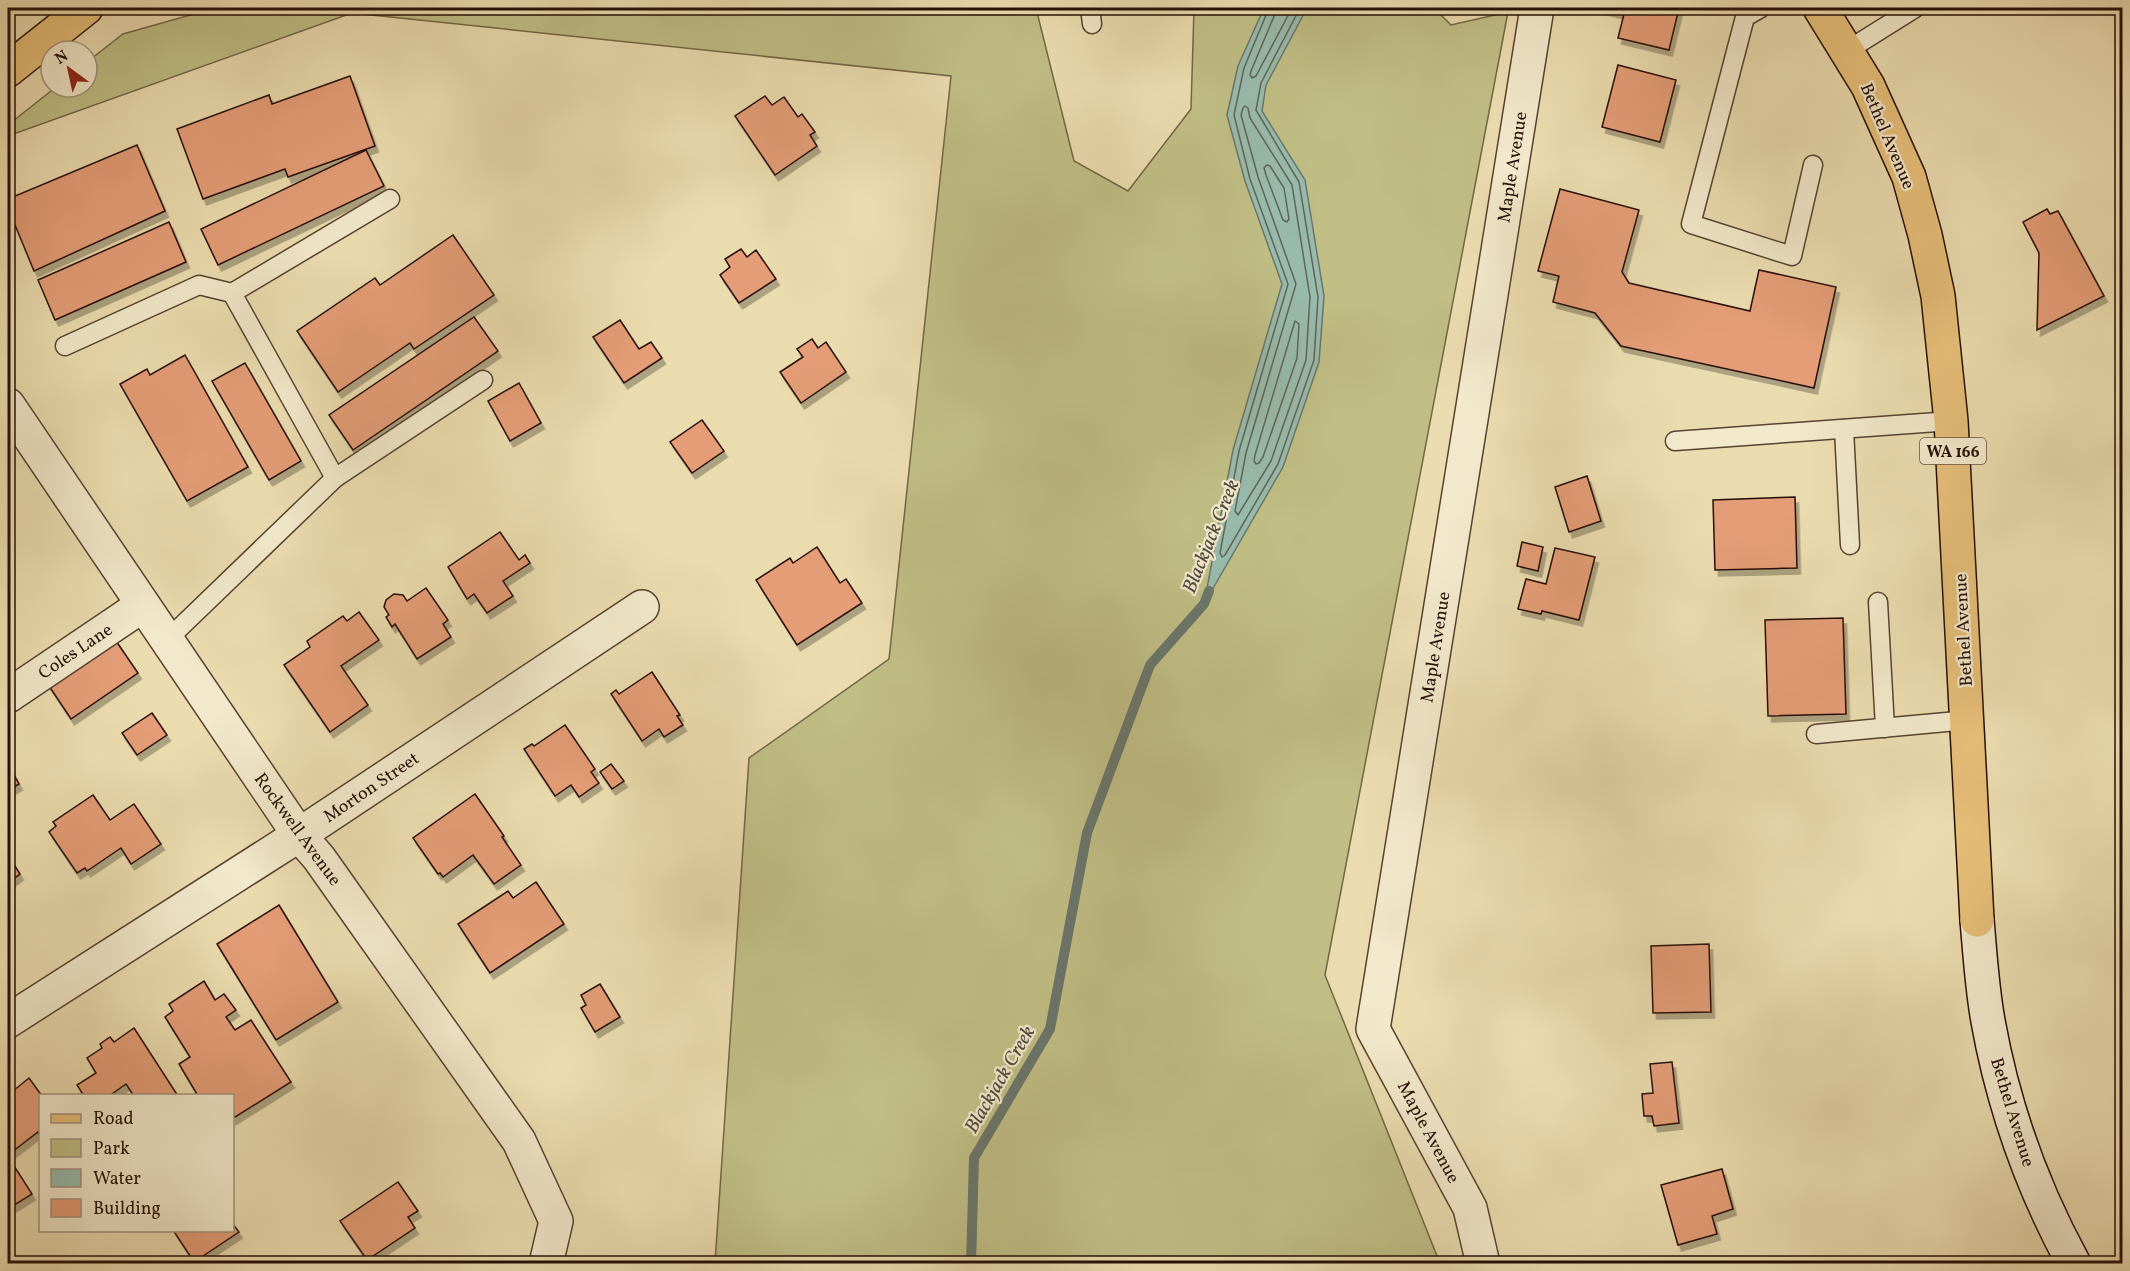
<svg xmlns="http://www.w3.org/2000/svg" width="2130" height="1271" font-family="Vollkorn,serif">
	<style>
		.green { fill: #c0be85; stroke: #736646; stroke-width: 1.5 }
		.water { fill: #98bbad; stroke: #6a766b; stroke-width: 1.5 }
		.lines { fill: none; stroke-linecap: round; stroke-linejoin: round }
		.shore { stroke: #5f655a; stroke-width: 1.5 }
		.stream { stroke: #6a766b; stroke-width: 10 }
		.building { fill: #e49d77; stroke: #260f07; stroke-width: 1.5; filter: url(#shadow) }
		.service-casing { stroke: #574231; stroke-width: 21 }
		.minor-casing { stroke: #574231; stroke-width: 36 }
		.secondary-casing { stroke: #260f07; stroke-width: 36 }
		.primary-casing { stroke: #260f07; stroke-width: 36 }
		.service { stroke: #f2e8cb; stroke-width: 18 }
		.minor { stroke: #f2e8cb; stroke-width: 33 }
		.secondary { stroke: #f2e8cb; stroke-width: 33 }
		.primary { stroke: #e6be78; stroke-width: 33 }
		.labels { text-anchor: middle; stroke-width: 4.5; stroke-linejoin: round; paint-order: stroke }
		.shield { fill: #f2e8cb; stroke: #635042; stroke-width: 1.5 }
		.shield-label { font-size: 16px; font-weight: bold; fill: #260f07 }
		.street-label { font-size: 18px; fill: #260f07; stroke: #f2e8cb }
		.water-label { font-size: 20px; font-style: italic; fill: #4e4b41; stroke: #f2e8cb }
	</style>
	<defs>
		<filter id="shadow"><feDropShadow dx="3.5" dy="6" stdDeviation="0" flood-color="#0004"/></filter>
	</defs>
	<rect width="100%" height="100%" fill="#ebdcaf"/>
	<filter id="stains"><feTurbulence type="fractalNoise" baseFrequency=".00333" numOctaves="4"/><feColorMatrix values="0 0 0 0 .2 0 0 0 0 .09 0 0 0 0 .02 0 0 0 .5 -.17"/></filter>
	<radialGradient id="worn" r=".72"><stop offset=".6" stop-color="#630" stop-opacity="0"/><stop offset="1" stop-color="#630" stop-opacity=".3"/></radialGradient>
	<polygon class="green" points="215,8 1036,8 1074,161 1128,191 1191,109 1194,8 1434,8 1451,25 1508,12 1325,975 1437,1256 1437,1263 715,1263 749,758 889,659 951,76 352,13 8,136 8,125 56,87 87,87 87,62 123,34"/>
	<polygon class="water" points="1264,8 1307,8 1266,85 1262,111 1305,180 1324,296 1319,362 1283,467 1204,604 1233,450 1282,284 1245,181 1227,115 1238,66"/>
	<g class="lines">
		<g class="shore">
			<polyline points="1269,8 1244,68 1234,115 1250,179 1288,284 1239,451 1220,553 1222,557 1225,555 1278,464 1314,360 1318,297 1299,182 1256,110 1261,83 1300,8"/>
			<polyline points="1276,8 1275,14 1251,71 1250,75 1252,78 1256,76 1292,8"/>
			<polygon points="1245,106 1248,108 1250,118 1292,185 1310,297 1306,360 1271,461 1238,515 1235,511 1246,453 1296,284 1258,177 1241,115 1243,108"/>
			<polygon points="1267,165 1270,166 1284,188 1289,219 1287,222 1283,220 1266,175 1264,168"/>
			<polygon points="1295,321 1299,324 1297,358 1263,457 1259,463 1256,464 1254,461 1255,455"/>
		</g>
		<polyline class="stream" points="971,1264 974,1158 1050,1029 1087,833 1150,665 1204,604 1209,591"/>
	</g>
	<g class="building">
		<polygon points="1600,8 1679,8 1669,50 1618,38 1624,14"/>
		<polygon points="1618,65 1676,80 1660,142 1602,127"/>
		<polygon points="350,76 375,146 288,177 285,169 203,199 177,129 269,95 272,104"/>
		<polygon points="765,96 772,105 784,97 798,117 802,114 815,132 810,135 817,146 775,175 735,116"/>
		<polygon points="137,145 165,211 34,271 8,208 8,199"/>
		<polygon points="366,150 384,186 218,265 201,229"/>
		<polygon points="1560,189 1639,210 1622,272 1629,283 1750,311 1759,270 1836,287 1814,388 1621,346 1595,313 1553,302 1559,276 1538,271"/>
		<polygon points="2047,209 2050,214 2058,211 2104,296 2037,330 2039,253 2023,222"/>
		<polygon points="169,222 186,262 55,320 38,280"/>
		<polygon points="453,235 494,295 414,349 410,343 338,392 297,331 375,278 380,285"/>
		<polygon points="741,249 747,257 756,250 776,279 739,303 720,275 730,267 725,259"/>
		<polygon points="474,317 498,351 353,450 329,415"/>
		<polygon points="620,320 639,349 651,342 662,358 624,383 593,337"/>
		<polygon points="812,339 818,348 826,342 846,372 801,403 780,372 803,357 797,349"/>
		<polygon points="185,355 248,467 187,501 120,384 147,369 150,375"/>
		<polygon points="245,363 301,461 269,480 212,381"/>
		<polygon points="519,383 541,423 510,441 488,401"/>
		<polygon points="702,420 724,451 692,473 670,442"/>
		<polygon points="1587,476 1601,521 1569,532 1555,487"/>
		<polygon points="1795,497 1797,568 1715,570 1713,500"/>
		<polygon points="500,532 519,560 525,555 530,563 503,581 513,596 487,613 474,594 467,599 448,567"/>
		<polygon points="1522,542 1543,547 1538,571 1517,566"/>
		<polygon points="817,547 840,583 846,579 862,603 797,645 756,580 790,558 793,563"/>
		<polygon points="1555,548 1595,557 1579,620 1542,611 1541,614 1518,609 1526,579 1546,584"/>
		<polygon points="426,588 448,620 443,624 451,637 417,659 395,624 392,627 386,617 389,615 384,607 386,600 394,594 403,595 407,601"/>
		<polygon points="359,612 379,640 341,666 368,705 330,732 284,665 310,647 307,641 343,616 347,621"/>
		<polygon points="1843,618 1846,714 1768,716 1765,620"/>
		<polygon points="114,638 138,673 71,719 47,683"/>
		<polygon points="652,672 680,715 677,716 683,725 664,737 659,729 642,741 611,694 616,690 619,694"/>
		<polygon points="152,713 167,735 137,755 122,733"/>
		<polygon points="565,725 595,769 591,772 599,783 579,797 571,785 555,796 524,749 532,744 534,746"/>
		<polygon points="8,764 19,784 8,791"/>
		<polygon points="611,764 624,781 612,789 600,772"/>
		<polygon points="475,794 504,836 502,837 521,865 494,884 473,855 443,877 440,873 438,874 413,838"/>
		<polygon points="93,795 110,820 134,804 161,844 131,864 121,848 87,871 85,868 77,873 49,832 56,826 53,822"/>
		<polygon points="8,855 20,874 8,883"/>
		<polygon points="536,882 564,924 490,973 458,924 508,891 513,898"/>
		<polygon points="279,905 338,1002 276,1040 217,944"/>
		<polygon points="1709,944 1711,1012 1653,1013 1651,946"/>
		<polygon points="204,981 215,1000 224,994 236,1010 226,1017 235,1030 251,1020 291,1082 232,1119 232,1096 198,1096 179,1064 190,1057 165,1017 173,1011 169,1004"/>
		<polygon points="600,984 620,1017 595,1032 581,1008 586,1005 581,995"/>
		<polygon points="134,1028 178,1096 134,1096 126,1084 109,1096 84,1096 77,1085 96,1073 87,1058 102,1048 100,1044 110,1037 114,1042"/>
		<polygon points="1672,1062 1679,1123 1654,1126 1652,1116 1644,1116 1642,1094 1653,1093 1650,1064"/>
		<polygon points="29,1078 42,1096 40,1096 40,1136 38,1132 8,1155 8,1095"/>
		<polygon points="14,1166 32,1194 8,1209 8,1171"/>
		<polygon points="1722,1169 1733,1209 1712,1216 1717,1234 1678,1245 1661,1185"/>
		<polygon points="398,1182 418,1211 408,1217 415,1228 367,1260 340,1221"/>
		<polygon points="232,1223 239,1232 194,1262 173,1230 232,1230"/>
	</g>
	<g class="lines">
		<g class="service-casing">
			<g id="service">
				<polyline points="1090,8 1092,24"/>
				<polyline points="1761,8 1745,17 1691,224 1792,256 1813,165"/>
				<polyline points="1848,50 1915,8"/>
				<polyline points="65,346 199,285 232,293"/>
				<polyline points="1844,429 1850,545"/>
				<polyline points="1675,441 1951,421"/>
				<polyline points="335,478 232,293 390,199"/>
				<polyline points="1878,602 1885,728"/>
				<polyline points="167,640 335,478 483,380"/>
				<polyline points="1816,734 1968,720"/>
			</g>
		</g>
		<g class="minor-casing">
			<g id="minor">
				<polyline points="8,405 299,835 319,858 519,1141 556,1221 546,1264"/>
				<polyline points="8,696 143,605"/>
				<polyline points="8,1021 299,835 642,607"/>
				<polyline points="1483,1264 1470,1208 1373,1029 1537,8"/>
			</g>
		</g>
		<g class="secondary-casing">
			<path id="secondary" d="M1977,920C1980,954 1982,988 1988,1021C2003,1105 2033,1189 2074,1264"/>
		</g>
		<g class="primary-casing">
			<g id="primary">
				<polyline points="1820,8 1868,86 1909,177 1925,235 1938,296 1951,421 1977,920"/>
				<polyline points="8,70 86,8"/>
			</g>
		</g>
		<use href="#service" class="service"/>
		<use href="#minor" class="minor"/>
		<use href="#secondary" class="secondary"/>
		<use href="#primary" class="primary"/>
	</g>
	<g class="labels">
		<rect class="shield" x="1920" y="438" width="66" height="26" rx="4.5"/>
		<g class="shield-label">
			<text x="1953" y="457">WA 166</text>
		</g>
		<g class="street-label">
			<text transform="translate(1888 136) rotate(67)" y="6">Bethel Avenue</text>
			<text transform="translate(1512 167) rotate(-81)" y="6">Maple Avenue</text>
			<text transform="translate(1963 630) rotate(-93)" y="6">Bethel Avenue</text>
			<text transform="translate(1435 647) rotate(-81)" y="6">Maple Avenue</text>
			<text transform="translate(75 651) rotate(-34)" y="6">Coles Lane</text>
			<text transform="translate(371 787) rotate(-34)" y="6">Morton Street</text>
			<text transform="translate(298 829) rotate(54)" y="6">Rockwell Avenue</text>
			<text transform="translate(2013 1112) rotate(73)" y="6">Bethel Avenue</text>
			<text transform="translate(1429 1132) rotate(62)" y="6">Maple Avenue</text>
		</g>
		<g class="water-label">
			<text transform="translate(1210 536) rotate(-68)" y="7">Blackjack Creek</text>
			<text transform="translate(999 1079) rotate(-60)" y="7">Blackjack Creek</text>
		</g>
	</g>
	<rect width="2130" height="1271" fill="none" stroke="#ebdcaf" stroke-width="30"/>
	<rect x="9" y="9" width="2112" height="1253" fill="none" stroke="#260f07" stroke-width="3"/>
	<rect x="15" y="15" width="2100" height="1241" fill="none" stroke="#260f07" stroke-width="1.5"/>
	<rect x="39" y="1094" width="195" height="138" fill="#f2e8cb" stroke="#a0917d" stroke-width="1.5"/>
	<rect x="51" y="1114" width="30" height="9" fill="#e6be78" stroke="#a0917d" stroke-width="1.5"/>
	<text x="93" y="1124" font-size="18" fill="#260f07">Road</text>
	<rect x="51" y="1139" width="30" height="18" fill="#c0be85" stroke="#a0917d" stroke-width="1.5"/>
	<text x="93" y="1154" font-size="18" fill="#260f07">Park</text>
	<rect x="51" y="1169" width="30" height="18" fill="#98bbad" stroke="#a0917d" stroke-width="1.5"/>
	<text x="93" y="1184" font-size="18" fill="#260f07">Water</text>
	<rect x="51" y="1199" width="30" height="18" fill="#e49d77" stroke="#a0917d" stroke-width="1.5"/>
	<text x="93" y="1214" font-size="18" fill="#260f07">Building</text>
	<g transform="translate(69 69) rotate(327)"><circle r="28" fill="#f2e8cb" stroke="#a0917d" stroke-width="1.5"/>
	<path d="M0-4.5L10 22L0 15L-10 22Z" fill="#8f2418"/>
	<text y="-9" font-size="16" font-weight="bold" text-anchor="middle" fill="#260f07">N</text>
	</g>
	<rect width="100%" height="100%" filter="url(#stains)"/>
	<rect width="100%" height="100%" fill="url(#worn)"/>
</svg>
